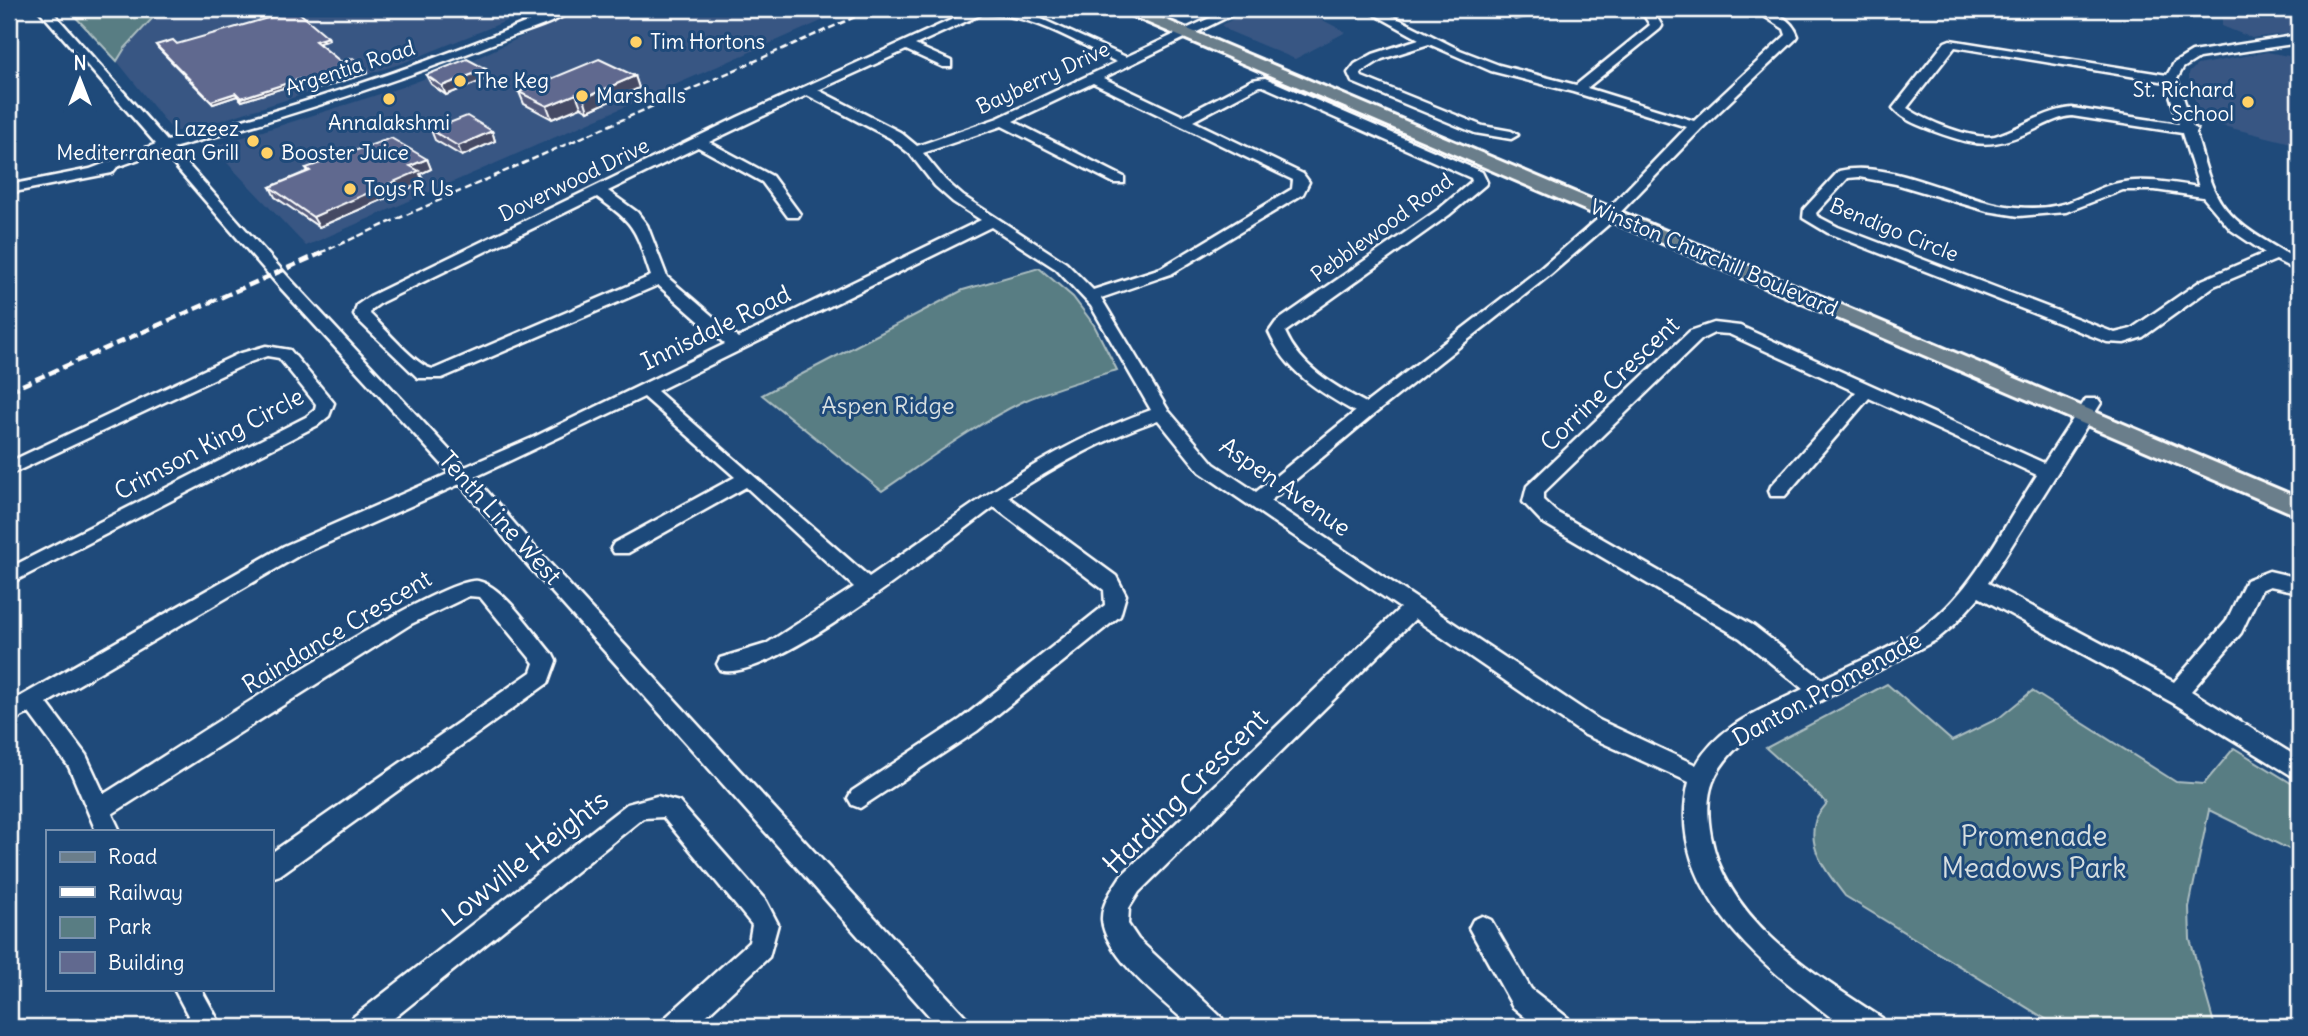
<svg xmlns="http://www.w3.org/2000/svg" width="2308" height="1036" font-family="Delius,sans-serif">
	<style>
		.built { fill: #375683 }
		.green { fill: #597d83; stroke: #acbec1; stroke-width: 2 }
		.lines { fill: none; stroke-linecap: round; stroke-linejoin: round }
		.minor-casing { stroke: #fff; stroke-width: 5 }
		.major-casing { stroke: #fff; stroke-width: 6 }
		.minor { fill: #1f4a7a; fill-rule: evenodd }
		.major { fill: #6b7e8b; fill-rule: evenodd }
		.rail-far1 { stroke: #fff; stroke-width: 2.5; stroke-dasharray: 7 3.5; stroke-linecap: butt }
		.rail { stroke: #fff; stroke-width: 4.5; stroke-dasharray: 10 4.5; stroke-linecap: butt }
		.wall { fill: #535a7b; stroke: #fff; stroke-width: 2 }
		.shaded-wall { fill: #444a64; stroke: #fff; stroke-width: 2 }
		.building { fill: #61698f; stroke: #fff; stroke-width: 2 }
		.poi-dot { fill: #ffd166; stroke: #1f4a7a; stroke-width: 2.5 }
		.labels { text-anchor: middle; stroke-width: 6; stroke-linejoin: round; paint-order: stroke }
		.far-poi-label { font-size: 21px; fill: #fff; stroke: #1f4a7a; text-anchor: start }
		.far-street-label { font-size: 21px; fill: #fff; stroke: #1f4a7a }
		.street-label { font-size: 24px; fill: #fff; stroke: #1f4a7a }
		.park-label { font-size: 24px; fill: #d6dee0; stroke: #1f4a7a }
		.near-street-label { font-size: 28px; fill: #fff; stroke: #1f4a7a }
		.near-park-label { font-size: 28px; fill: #d6dee0; stroke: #1f4a7a }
	</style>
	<rect width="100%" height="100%" fill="#1f4a7a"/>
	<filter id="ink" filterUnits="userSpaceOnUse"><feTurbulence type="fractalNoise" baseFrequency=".0143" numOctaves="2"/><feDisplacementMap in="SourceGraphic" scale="14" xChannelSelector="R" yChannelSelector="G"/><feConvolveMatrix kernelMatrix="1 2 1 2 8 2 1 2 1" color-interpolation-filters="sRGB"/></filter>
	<g filter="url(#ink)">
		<g class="built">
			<polygon points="161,9 536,9 403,63 187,131 173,131 117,61 125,48"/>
			<polygon points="590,9 849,9 306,246 212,147 399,88 462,65 570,14"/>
			<polygon points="1254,9 1301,9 1346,32 1295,59 1229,31 1221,25"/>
			<polygon points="2255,9 2299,9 2299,32 2252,38 2222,26 2222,16 2261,13"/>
			<polygon points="2267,52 2299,58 2299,145 2203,121 2189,84 2189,73 2197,65"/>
		</g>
		<g class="green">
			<polygon points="68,9 161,9 125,48 117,61"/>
			<path d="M1039,268L1073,297L1094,325L1117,370C1086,379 1054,388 1024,401C974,425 928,460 882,491L762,395L963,290Z"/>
			<path d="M1887,684L1952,741L1999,718L2032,691L2176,782L2204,784L2234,748L2299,788V854L2209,810L2189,907L2190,939L2215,1027H2046L2049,1021L1845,896C1829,875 1807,850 1815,822C1816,815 1823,809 1827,803L1766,748Z"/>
		</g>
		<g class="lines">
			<g class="minor-casing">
				<g id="minor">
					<path d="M38,9H50L167,141C300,106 432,63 558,9H573C561,21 527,31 510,37C400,81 287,117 173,148L289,278L465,467L532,438L725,344L658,285L442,378H418L356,318L354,315L357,305L370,296L738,117L975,9H1006L1037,17L1126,57L1229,9H1244L1103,78L1183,116L1252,80L1265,78L1482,172L1487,182L1485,185L1449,215L1285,332C1301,368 1333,385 1366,403L1541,268L1599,218L1687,127L1573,92L1491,71L1429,44L1382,59L1360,73L1362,77L1483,126L1511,131L1518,135L1511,139L1475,133L1352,82L1348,73L1355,64L1373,54L1419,39L1365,9H1379L1460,50L1499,65L1576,85L1650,25L1645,17L1634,9C1650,8 1654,12 1662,26L1660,29L1587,88L1694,121L1786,35L1784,29L1753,9C1771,8 1792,18 1798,36L1796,39L1701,129L1609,224L1551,274L1373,415L1270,501L1599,720L1696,765C1719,724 1764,709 1803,689L1740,638L1542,522L1523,502L1527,486L1690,331L1714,323L1740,326L2044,463L2086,399H2098L2101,403L1988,583L2174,682L2226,622L2246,580L2269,571L2299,578V592L2270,586L2261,590L2241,633L2191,691L2299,758V780L2173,703L1979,597L1954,625L1936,640L1744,741C1712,770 1703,792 1711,836C1727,922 1813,973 1882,1018L1885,1027C1875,1027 1858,1030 1848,1027C1832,1021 1814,1003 1800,993C1736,943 1667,871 1689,782L1583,734L1415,619L1139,892L1129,908L1128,924L1138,939L1222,1018L1225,1027H1192C1166,1004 1105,957 1102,920C1101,905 1113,888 1121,876L1400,608L1200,472L1158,420C1103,439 1055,466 1008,497L1116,576L1126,595L1120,616L977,731L860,808L852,805L848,798L852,791L961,719L1105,605L1104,590L994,507C948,540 770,686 720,670L717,664L720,658L766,644L854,587L746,487L628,553H614L611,548L614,543L735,477L644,397L475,477L531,543L967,1018L970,1027H939L517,553L460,484L298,556L47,703L86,755L104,794C156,762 439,574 478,581C504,586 535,635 553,655L556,661L548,683L280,875L271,878V853L531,672L534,663L480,597L469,596L411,624L112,814L120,831H96L69,767L29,713L9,723V703L284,546L450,473L277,284L162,151L117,167L112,173L9,193V185L90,169L156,144ZM982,14C1029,12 1076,42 1117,62L998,118L917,146L900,132L818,90L906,50L943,67H951V61L915,45ZM1093,83L1293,180L1292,189L1161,268L1093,290L1066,263L963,196L945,180L923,153L1002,126L1114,183H1124V177L1013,121ZM1259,86H1263L1471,178L1472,181L1439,209L1276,322L1269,332C1286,372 1318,391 1355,412L1256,492L1214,464L1168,410L1101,298L1171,274L1303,194L1309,182L1303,174L1193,121ZM807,95L890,138L910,154L935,186L953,202L981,220L738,338L667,277L647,225L637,212L608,191L698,147L762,182L788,217H798L800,214L772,176L709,142ZM597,197C638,226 635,230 651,276L434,369C418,369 383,326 370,314L371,310L382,302ZM991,227L1056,269L1091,306L1151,410C1040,449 964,512 869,577L657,391ZM1714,333L1729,334L1856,392L1771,486L1769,491L1771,496H1785L1869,398L2037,475C2005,524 1971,595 1922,628C1892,648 1855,663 1822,679L1754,626L1556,512L1543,500V493L1702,339Z"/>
					<polygon points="1506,9 1518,9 1525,16 1515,18"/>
					<path d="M2299,35V43L2199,58L2183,68L2177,79L2193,127L2197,130L2195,132C2202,152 2206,175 2216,194C2232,226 2270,243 2299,261V272L2276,260L2214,286L2143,337L2124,343L2107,342L1828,233L1803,218L1804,209L1839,171C1891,158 1962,203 2016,207C2036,209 2056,208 2074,200C2088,195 2100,187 2114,184C2142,177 2171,183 2199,187L2182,133L2072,116C2059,117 2048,123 2036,129C1994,148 1980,148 1936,132C1921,126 1904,121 1893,108L1945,42L1950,40L2167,75L2174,63L2192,52ZM1955,47L2166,82L2179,124L2072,108C2044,111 2021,128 1995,136C1974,141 1924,120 1907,108ZM1859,177L1896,184L1987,211L2019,216L2066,212L2123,190H2155L2203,197L2231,230L2265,253L2202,280L2131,329L2115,333L1838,227L1817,216L1816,213L1848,178Z"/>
					<polygon points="266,346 290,350 334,403 329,416 318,425 9,584 9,568 306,417 315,410 316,404 279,358 267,356 250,362 9,475 9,462 238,354"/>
					<polygon points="657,796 679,802 766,901 778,924 769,957 694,1027 662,1027 665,1018 749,942 752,925 663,817 643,818 383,1027 349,1027 352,1018 627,804"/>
					<polygon points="1482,916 1491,920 1531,989 1568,1018 1571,1027 1537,1027 1513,1007 1469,928 1473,920"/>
					<polygon points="174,989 201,989 222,1027 194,1027"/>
				</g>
			</g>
			<g class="major-casing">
				<polygon id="major" points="1121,9 1140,9 2299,498 2299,516 1123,12"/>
			</g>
			<use href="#minor" class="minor"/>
			<use href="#major" class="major"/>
			<polyline class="rail-far1" points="320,253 873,9"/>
			<polyline class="rail" points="9,391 324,252"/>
		</g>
		<g class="wall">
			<polygon points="773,9 810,9 791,17"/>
			<polygon points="328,37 329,40 318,43 341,62 367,69 368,73 311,91 302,82 242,101 237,96 213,104 158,48 156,45"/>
			<polygon points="486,69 489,78 446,95 431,84 426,75"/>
			<polygon points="635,76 639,88 588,111 581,107 552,119 524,104 519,92"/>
			<polygon points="431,130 492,131 495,141 462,156 435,140"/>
			<polygon points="427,159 431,169 420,174 424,182 319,227 275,197 270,187 308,171 306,168"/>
		</g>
		<g class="shaded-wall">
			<polygon points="794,9 810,9 791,17 790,10"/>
			<polygon points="328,37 329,40 316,44 315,41"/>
			<polygon points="367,69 368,73 311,91 310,87"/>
			<polygon points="486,69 489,78 446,95 442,86"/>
			<polygon points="635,76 639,88 588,111 584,98"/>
			<polygon points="300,79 302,82 242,101 241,98"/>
			<polygon points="236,93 237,96 213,104 211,101"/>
			<polygon points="576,94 581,107 552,119 547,106"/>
			<polygon points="492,131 495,141 462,156 458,146"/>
			<polygon points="427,159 431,169 420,174 424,182 319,227 313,217 410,166"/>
		</g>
		<g class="building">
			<polygon points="296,10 328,37 315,41 341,62 353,58 367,69 310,87 300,79 241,98 236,93 211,101 156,45 173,40 177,44"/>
			<polygon points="467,59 486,69 442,86 426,75"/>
			<polygon points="599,59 635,76 584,98 576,94 547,106 519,92"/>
			<polygon points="467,116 492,131 458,146 431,130"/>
			<polygon points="391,138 427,159 410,166 419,171 313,217 270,187 310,171 306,168"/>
		</g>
	</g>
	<g class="poi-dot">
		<circle cx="636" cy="42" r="7"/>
		<circle cx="460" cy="81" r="7"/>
		<circle cx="582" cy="96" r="7"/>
		<circle cx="389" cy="99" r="7"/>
		<circle cx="2248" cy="102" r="7"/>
		<circle cx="253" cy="141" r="7"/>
		<circle cx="267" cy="153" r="7"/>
		<circle cx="350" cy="189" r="7"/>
	</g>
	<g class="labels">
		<g class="far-poi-label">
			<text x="650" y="49">Tim Hortons</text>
			<text x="474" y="88">The Keg</text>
			<text x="2234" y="97" text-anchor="end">St. Richard<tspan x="2234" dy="24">School</tspan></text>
			<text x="596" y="103">Marshalls</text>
			<text x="389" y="130" text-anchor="middle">Annalakshmi</text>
			<text x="239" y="136" text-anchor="end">Lazeez<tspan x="239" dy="24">Mediterranean Grill</tspan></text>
			<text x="281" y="160">Booster Juice</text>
			<text x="364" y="196">Toys R Us</text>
		</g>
		<g class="far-street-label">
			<text transform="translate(350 68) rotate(-18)" y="7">Argentia Road</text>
			<text transform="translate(1043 78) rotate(-25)" y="7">Bayberry Drive</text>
			<text transform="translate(574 180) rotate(-26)" y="7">Doverwood Drive</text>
			<text transform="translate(1382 228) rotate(-36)" y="7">Pebblewood Road</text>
			<text transform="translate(1894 230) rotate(22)" y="7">Bendigo Circle</text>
			<text transform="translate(1714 258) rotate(23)" y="7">Winston Churchill Boulevard</text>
		</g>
		<g class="street-label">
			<text transform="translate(716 328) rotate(-26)" y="8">Innisdale Road</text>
			<text transform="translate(1610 384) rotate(-44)" y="8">Corrine Crescent</text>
			<text transform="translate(209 444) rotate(-28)" y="8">Crimson King Circle</text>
			<text transform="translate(1285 487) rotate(35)" y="8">Aspen Avenue</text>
			<text transform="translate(500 518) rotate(48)" y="8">Tenth Line West</text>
			<text transform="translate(337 632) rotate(-31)" y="8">Raindance Crescent</text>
			<text transform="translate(1827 689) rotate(-29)" y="8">Danton Promenade</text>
		</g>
		<g class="park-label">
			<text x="888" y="414">Aspen Ridge</text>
		</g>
		<g class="near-street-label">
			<text transform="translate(1185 791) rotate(-45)" y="10">Harding Crescent</text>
			<text transform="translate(525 858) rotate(-38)" y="10">Lowville Heights</text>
		</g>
		<g class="near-park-label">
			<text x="2034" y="846">Promenade<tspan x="2034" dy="32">Meadows Park</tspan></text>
		</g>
	</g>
	<rect width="2308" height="1036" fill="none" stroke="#1f4a7a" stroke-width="35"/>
	<rect x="18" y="18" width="2273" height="1001" fill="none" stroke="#fff" stroke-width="2.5" filter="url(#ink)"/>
	<rect x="46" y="830" width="228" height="161" fill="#1f4a7a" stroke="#7992af" stroke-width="2"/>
	<rect x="60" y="852" width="35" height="10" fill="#6b7e8b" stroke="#7992af" stroke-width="2"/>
	<text x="108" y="864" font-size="21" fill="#ffffff">Road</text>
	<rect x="60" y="887" width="35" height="10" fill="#ffffff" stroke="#7992af" stroke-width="2"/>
	<text x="108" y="900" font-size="21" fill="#ffffff">Railway</text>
	<rect x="60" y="917" width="35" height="21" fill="#597d83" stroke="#7992af" stroke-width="2"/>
	<text x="108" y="934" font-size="21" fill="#ffffff">Park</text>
	<rect x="60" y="952" width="35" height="21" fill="#61698f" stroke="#7992af" stroke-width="2"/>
	<text x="108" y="970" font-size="21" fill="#ffffff">Building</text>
	<g transform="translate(80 80)" stroke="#1f4a7a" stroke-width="5" paint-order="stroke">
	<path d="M0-5L12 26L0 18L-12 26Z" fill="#ffffff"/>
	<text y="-10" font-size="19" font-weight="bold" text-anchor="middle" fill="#ffffff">N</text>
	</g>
</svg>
